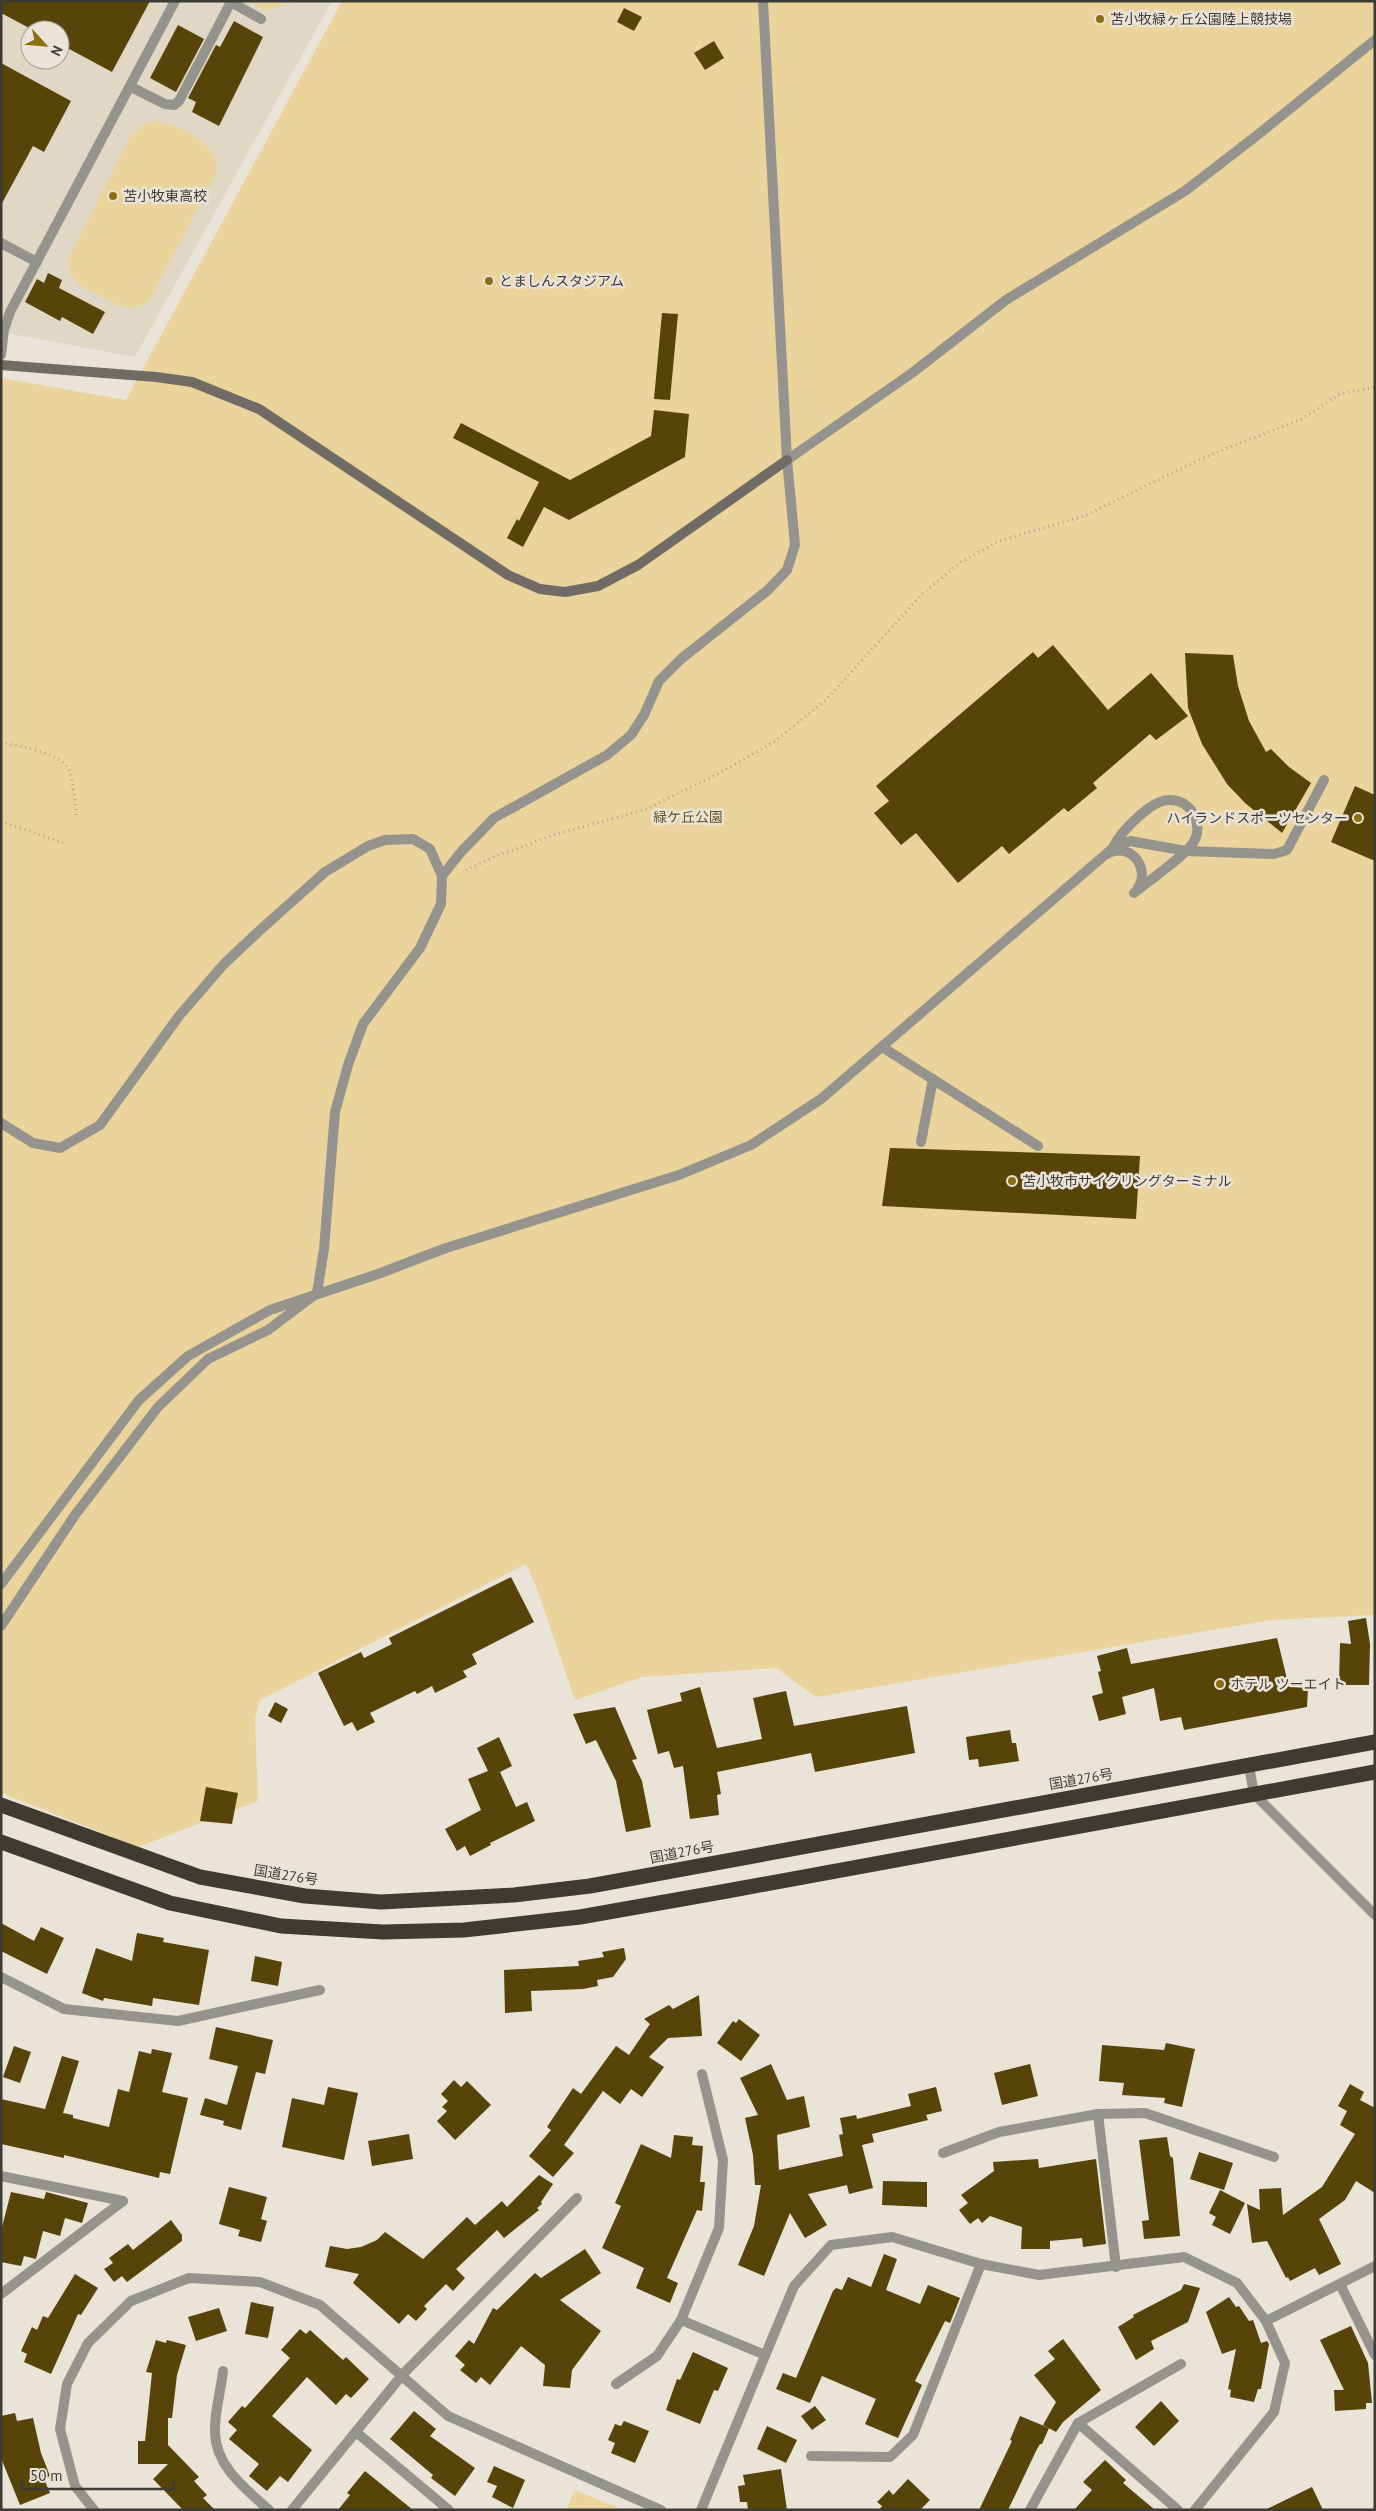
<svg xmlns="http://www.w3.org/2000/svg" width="1376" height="2511" font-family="'PT Sans','Noto Sans JP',sans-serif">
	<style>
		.built { fill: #e0d8c4; fill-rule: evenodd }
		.green { fill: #ead49b }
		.building { fill: #564408 }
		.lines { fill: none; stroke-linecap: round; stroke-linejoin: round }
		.path { stroke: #aaa69c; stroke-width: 3; stroke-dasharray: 1 4; stroke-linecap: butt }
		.lane { stroke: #95938e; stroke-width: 10 }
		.street { stroke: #95938e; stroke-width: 10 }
		.secondary { stroke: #706c65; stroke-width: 10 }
		.highway { stroke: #3f3b30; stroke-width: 15 }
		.poi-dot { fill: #8c6f12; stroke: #e9e4d7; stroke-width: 2 }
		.labels { text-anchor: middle; stroke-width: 5; stroke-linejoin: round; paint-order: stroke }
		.poi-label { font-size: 14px; fill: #3d3b36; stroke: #e9e4d7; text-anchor: start }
		.park-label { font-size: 14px; fill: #67541f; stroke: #e9e4d7 }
		.street-label { font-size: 14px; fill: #3d3b36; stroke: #e9e4d7 }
	</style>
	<rect width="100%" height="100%" fill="#e9e4d7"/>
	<path class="built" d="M1,1H332L135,357L1,332ZM30,30H60V60H30Z"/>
	<g class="green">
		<polygon points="249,1 292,1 266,11"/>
		<polygon points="342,1 1375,1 1375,1615 1272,1620 816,1697 776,1668 642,1677 575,1700 536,1586 526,1564 260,1700 255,1719 258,1801 138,1847 1,1793 1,378 126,400"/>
		<path d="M154,121C178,123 220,145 217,172L150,299L145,304L131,308L117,305L77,283L70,271L69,257L131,136L141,126Z"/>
		<polygon points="575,2490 623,2510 566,2510"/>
	</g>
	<g class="building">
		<polygon points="1,1 150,1 112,72 60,44 60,30 33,30 1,13"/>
		<polygon points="624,8 642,17 634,31 617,22"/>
		<polygon points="234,21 263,37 219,126 192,112 196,102 188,98 216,45 220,47"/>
		<polygon points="178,25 204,39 176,92 150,78"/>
		<polygon points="714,41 724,58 705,70 694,53"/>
		<polygon points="1,63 71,101 44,152 33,146 1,205"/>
		<polygon points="48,273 62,280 59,288 105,312 93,334 62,317 60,321 25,302 37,279 44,283"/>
		<polygon points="662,313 678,314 670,400 654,399"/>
		<polygon points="654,410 689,414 685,457 569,520 544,507 523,547 507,538 517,519 519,521 539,482 453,438 461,423 570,480 651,436"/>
		<polygon points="1053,645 1108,710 1151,673 1188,716 1156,740 1150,734 1093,783 1097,788 1068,812 1064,808 1009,854 1002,846 958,883 916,833 901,845 874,813 889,801 876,786 1033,652 1038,658"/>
		<polygon points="1185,653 1233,655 1238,686 1249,721 1266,752 1271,749 1289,767 1311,783 1282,833 1245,803 1227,784 1202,744 1188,708"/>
		<polygon points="1355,786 1375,795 1375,861 1331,842"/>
		<polygon points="890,1148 1140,1156 1136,1219 882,1206"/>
		<polygon points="511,1577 534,1622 472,1654 477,1664 463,1671 467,1677 435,1693 432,1686 417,1694 415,1691 370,1713 375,1722 357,1731 352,1722 344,1726 318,1673 361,1652 364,1658 392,1644 389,1638"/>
		<polygon points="1366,1618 1370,1644 1369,1685 1339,1685 1340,1643 1351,1644 1348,1621"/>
		<polygon points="1277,1638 1289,1687 1308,1688 1307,1707 1184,1730 1181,1717 1160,1721 1154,1688 1122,1697 1126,1714 1099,1721 1092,1696 1103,1693 1098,1672 1101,1671 1097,1656 1127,1648 1131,1664"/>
		<polygon points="700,1687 717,1748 762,1739 753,1698 786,1691 794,1726 907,1706 915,1753 815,1772 811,1753 717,1772 721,1794 717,1795 719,1815 690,1819 683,1766 674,1768 669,1751 658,1754 647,1710 682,1701 680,1693"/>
		<polygon points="275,1702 288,1709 281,1723 268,1716"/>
		<polygon points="615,1707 637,1759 632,1760 642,1781 651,1827 626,1832 616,1781 596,1740 586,1744 573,1714"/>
		<polygon points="1010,1730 1012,1743 1016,1743 1019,1761 979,1767 978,1759 969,1760 966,1737"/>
		<polygon points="499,1737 512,1766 500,1772 516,1807 527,1802 535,1821 490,1843 491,1845 470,1856 465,1846 457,1851 445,1829 481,1810 468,1779 488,1771 477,1748"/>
		<polygon points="206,1787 238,1793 232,1824 200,1821"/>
		<polygon points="1,1923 34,1941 41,1927 64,1938 47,1974 1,1951"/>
		<polygon points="137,1933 164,1938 163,1942 209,1950 199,2005 153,1998 152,2006 104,1998 103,2001 82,1993 96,1948 132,1961"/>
		<polygon points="624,1948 626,1959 613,1977 597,1980 598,1986 583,1989 531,1991 532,2011 505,2013 504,1970 579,1966 578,1961 604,1957 602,1952"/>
		<polygon points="255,1956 282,1962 278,1986 251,1981"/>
		<polygon points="699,1995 702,2036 668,2038 649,2057 664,2067 642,2097 631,2089 620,2104 603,2091 564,2145 574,2153 553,2177 529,2156 551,2130 547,2127 573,2088 581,2094 616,2046 629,2055 650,2024 644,2019 669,2005 673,2009"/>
		<polygon points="739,2019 760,2035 741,2061 717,2043 733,2021 736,2023"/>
		<polygon points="216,2027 273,2040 265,2074 256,2072 241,2130 223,2125 224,2121 200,2115 205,2098 227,2105 238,2066 209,2059"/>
		<polygon points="1166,2043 1195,2049 1182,2107 1164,2103 1165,2098 1122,2095 1124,2083 1099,2081 1102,2045 1164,2050"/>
		<polygon points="14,2046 31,2052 20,2083 3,2077"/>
		<polygon points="152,2049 172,2053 162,2092 188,2098 170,2174 160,2172 159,2178 64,2155 64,2158 1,2144 1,2099 45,2109 62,2056 79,2061 63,2113 73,2115 73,2118 109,2127 118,2089 129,2092 139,2051 151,2054"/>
		<polygon points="771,2064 787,2100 804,2096 810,2127 777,2135 779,2170 843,2156 839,2135 843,2134 840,2118 856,2115 857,2119 911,2106 908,2094 936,2087 942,2111 926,2115 928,2120 872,2134 874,2142 862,2145 873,2188 849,2194 847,2185 808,2194 827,2225 805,2238 790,2213 764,2276 738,2265 754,2226 761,2185 755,2185 753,2155 745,2118 758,2115 740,2078"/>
		<polygon points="1030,2064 1038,2096 1002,2105 994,2073"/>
		<polygon points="454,2080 461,2087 467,2081 491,2105 455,2140 437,2121 447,2111 442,2107 448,2101 441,2094"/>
		<polygon points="1350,2084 1364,2092 1360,2100 1375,2108 1375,2193 1356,2181 1345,2200 1319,2219 1341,2264 1319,2275 1315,2268 1290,2281 1288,2277 1286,2278 1267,2241 1252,2243 1247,2204 1260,2210 1259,2189 1281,2188 1283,2215 1322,2187 1355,2134 1340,2125 1347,2111 1338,2106"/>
		<polygon points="328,2087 358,2093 344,2160 282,2147 292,2098 324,2105"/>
		<polygon points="409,2134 413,2159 372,2166 368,2141"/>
		<polygon points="674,2135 693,2137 692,2145 703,2146 700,2182 705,2182 702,2211 697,2210 667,2278 678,2283 670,2303 636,2288 644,2268 602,2248 621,2206 615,2203 641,2144 671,2158"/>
		<polygon points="1167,2137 1170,2156 1173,2158 1180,2236 1144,2239 1142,2221 1149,2220 1139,2140"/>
		<polygon points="1199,2152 1233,2163 1224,2190 1190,2179"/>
		<polygon points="1038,2159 1039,2168 1096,2159 1106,2244 1083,2247 1082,2238 1050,2241 1050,2249 1021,2249 1022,2227 990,2216 982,2223 978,2218 970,2224 959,2210 968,2203 961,2195 994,2171 993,2162"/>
		<polygon points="539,2175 553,2184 541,2202 542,2204 537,2208 539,2210 504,2238 497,2230 456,2269 465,2278 453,2291 446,2284 424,2306 427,2309 416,2321 408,2314 399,2324 353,2283 359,2274 325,2267 330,2246 347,2249 361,2247 377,2240 385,2232 423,2259 467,2217 475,2225 502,2201 507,2207"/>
		<polygon points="883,2181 927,2182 927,2207 882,2205"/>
		<polygon points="229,2187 267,2197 261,2219 267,2221 261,2242 238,2236 240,2230 219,2224"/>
		<polygon points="1220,2190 1245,2203 1230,2234 1212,2225 1216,2217 1209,2213"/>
		<polygon points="11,2192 44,2199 46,2192 88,2203 82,2223 65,2218 60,2236 43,2231 36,2259 24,2256 21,2266 1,2262 1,2231"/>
		<polygon points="171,2220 182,2235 182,2241 127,2282 122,2276 114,2282 104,2269 113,2263 109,2258 128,2244 133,2250"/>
		<polygon points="585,2249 601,2273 560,2300 601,2331 572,2370 570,2388 543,2386 545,2365 521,2346 490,2385 481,2377 476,2383 460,2370 465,2365 455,2356 469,2340 474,2344 493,2308 497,2310 535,2273 541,2278"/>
		<polygon points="884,2254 897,2259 886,2290 920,2304 928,2285 960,2298 950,2323 945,2321 915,2381 922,2385 898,2438 865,2424 876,2399 822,2376 810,2403 776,2389 783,2373 796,2378 833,2291 836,2288 842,2290 848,2277 871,2287"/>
		<polygon points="75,2274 98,2288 81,2315 78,2314 51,2374 24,2362 27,2354 21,2351 32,2327 37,2330 43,2316 48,2318"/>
		<polygon points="1184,2284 1200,2288 1188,2322 1151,2341 1154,2349 1136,2360 1118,2327 1134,2317 1133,2315 1181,2290"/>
		<polygon points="1229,2297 1236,2307 1239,2306 1249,2321 1253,2320 1261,2343 1267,2341 1269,2344 1261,2389 1258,2389 1254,2402 1230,2397 1231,2390 1228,2389 1236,2349 1222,2354 1206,2312"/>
		<polygon points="251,2302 274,2307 268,2338 245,2334"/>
		<polygon points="219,2308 227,2331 196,2341 188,2317"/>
		<polygon points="1351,2326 1368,2363 1372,2403 1366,2403 1366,2409 1335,2411 1334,2390 1344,2390 1320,2340"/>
		<polygon points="300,2329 306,2334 310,2330 343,2360 346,2357 369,2379 351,2398 346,2394 336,2405 307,2377 272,2416 312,2450 288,2482 280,2476 267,2491 249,2476 259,2464 229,2439 237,2430 228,2422 242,2406 245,2408 290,2358 281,2350"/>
		<polygon points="1063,2339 1101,2390 1063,2422 1056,2432 1043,2425 1056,2402 1034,2375 1055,2359 1048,2351"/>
		<polygon points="156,2340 166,2343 167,2340 186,2345 177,2375 172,2418 168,2418 168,2445 199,2477 194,2481 207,2495 203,2498 215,2510 183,2510 153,2479 168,2464 138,2464 138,2441 145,2441 152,2373 146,2372"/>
		<polygon points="693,2352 728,2368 718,2391 714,2390 700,2424 666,2410 677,2379 680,2380"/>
		<polygon points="1161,2401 1179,2421 1154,2446 1135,2427"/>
		<polygon points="815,2406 826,2420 812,2430 801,2416"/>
		<polygon points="414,2411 436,2429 430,2436 475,2468 455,2496 431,2478 433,2475 390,2439"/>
		<polygon points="15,2413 17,2421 33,2418 41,2453 50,2476 44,2479 50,2493 20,2505 1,2458 1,2416"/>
		<polygon points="1020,2416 1049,2428 1042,2444 1040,2444 1036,2451 1008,2510 979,2510 1012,2441 1010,2440"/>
		<polygon points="624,2421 649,2431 635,2463 611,2453 615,2443 608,2440 615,2424 621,2426"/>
		<polygon points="767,2426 797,2440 786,2463 757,2449"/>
		<polygon points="1105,2460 1126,2480 1123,2483 1155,2510 1074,2510 1092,2490 1083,2482"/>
		<polygon points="494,2466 525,2480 513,2508 492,2497 497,2486 487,2482"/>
		<polygon points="781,2469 787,2510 748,2510 747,2502 740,2502 738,2486 745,2485 743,2475"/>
		<polygon points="365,2471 413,2510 338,2510 350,2495 347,2493"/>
		<polygon points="908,2479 930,2500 920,2510 879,2510 882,2506 877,2502 889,2490 893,2495"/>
		<polygon points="1312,2487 1323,2510 1265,2510"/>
	</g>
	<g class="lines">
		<g class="path">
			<path d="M1,742C20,747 64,752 70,773C74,787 75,804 77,819"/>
			<polyline points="1,821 63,843"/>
			<polyline points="466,870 494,857 553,835 644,810 712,777 774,742 826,700 922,594 961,562 999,541 1084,516 1205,457 1302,419 1340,394 1375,387"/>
		</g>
		<g class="lane">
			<polyline points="229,1 261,19"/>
			<polyline points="131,87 165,104 174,105 179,101 231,2"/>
			<polyline points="1,243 37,262"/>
			<polyline points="1,355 4,330 10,312 175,1"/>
			<path d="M1113,848C1120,832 1151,800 1169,800C1191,799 1205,825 1193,843C1184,857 1148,881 1134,893"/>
			<polyline points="1186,851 1274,854 1287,850 1324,780"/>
			<path d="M1107,854C1129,841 1151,867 1138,888"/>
			<polyline points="882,1047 1038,1146"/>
			<polyline points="921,1142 933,1079"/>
		</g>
		<g class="street">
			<polyline points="787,460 912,373 1006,300 1185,191 1260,133 1375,40"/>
			<polyline points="442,876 461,852 494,818 607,755 631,735 644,715 659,681 681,659 768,590 787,570 795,545 787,460 763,1"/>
			<polyline points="1,1123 33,1143 60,1148 100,1125 179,1016 224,964 258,932 325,872 368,846 385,840 413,839 430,849 442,876 441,904 420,948 363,1024 348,1065 335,1112 324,1249 317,1293 268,1330 208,1359 158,1407 75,1515 1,1626"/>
			<polyline points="1,1584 139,1400 188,1356 270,1310 378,1274 446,1248 679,1175 751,1145 821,1099 1113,848 1130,841 1186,851"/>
			<polyline points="1249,1766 1254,1794 1375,1915"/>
			<polyline points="1,1977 64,2009 178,2021 320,1990"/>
			<polyline points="1098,2114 1116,2267"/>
			<polyline points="943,2153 999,2132 1098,2114 1145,2113 1274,2157"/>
			<polyline points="1,2176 123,2201"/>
			<polyline points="1340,2284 1375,2355"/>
			<polyline points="1,2294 123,2201"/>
			<polyline points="681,2320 765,2355"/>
			<polyline points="1266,2321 1375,2266"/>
			<path d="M223,2371C221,2391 214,2413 215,2433C216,2467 246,2489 269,2510"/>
			<polyline points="616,2384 657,2356 681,2320 719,2228 723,2160 702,2074"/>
			<polyline points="1078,2423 1178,2510"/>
			<polyline points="356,2432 449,2510"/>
			<polyline points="811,2456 890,2457 913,2435 981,2264"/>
			<polyline points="94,2510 75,2486 60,2429 67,2384 88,2343 131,2301 189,2278 260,2282 320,2305 448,2416 661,2510"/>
			<polyline points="292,2510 403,2374 577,2198"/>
			<polyline points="701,2510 794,2286 831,2245 892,2237 981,2264 1039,2275 1184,2257 1237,2283 1266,2321 1285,2363 1274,2412 1195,2510"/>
			<polyline points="1030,2510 1078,2423 1181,2364"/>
		</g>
		<polyline class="secondary" points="1,365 156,377 192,382 259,409 508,575 540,589 565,592 598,586 638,565 787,460"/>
		<g class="highway">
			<polyline points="1,1805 200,1877 305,1896 381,1902 514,1895 590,1886 1375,1742"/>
			<polyline points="1,1842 170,1903 281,1926 383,1932 464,1930 580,1917 727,1891 1375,1772"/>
		</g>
	</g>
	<g class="poi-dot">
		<circle cx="1100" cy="19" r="5"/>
		<circle cx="113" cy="196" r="5"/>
		<circle cx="489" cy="281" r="5"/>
		<circle cx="1358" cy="818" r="5"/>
		<circle cx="1012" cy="1181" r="5"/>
		<circle cx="1220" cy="1684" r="5"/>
	</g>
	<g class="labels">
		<g class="poi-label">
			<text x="1110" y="24">苫小牧緑ヶ丘公園陸上競技場</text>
			<text x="123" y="201">苫小牧東高校</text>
			<text x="499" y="286">とましんスタジアム</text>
			<text x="1348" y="823" text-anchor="end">ハイランドスポーツセンター</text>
			<text x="1022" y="1186">苫小牧市サイクリングターミナル</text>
			<text x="1230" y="1689">ホテル ツーエイト</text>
		</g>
		<g class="park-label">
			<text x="688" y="822">緑ケ丘公園</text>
		</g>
		<g class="street-label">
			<text transform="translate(1081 1779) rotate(-10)" y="5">国道276号</text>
			<text transform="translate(682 1852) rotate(-11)" y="5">国道276号</text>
			<text transform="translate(286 1875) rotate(9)" y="5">国道276号</text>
		</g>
	</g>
	<rect width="1376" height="2511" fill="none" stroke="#3d3b36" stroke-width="5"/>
	<g transform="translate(45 45) rotate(116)"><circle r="24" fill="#e9e4d7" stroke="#a4a097"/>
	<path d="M0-4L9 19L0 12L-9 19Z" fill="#8c6f12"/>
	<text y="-8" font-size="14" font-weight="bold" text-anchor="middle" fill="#3d3b36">N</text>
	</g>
	<path d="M22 2481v8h152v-8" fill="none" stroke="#3d3b36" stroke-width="2.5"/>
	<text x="30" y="2481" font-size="15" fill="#3d3b36" stroke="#e9e4d7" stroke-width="4" paint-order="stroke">50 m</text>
</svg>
